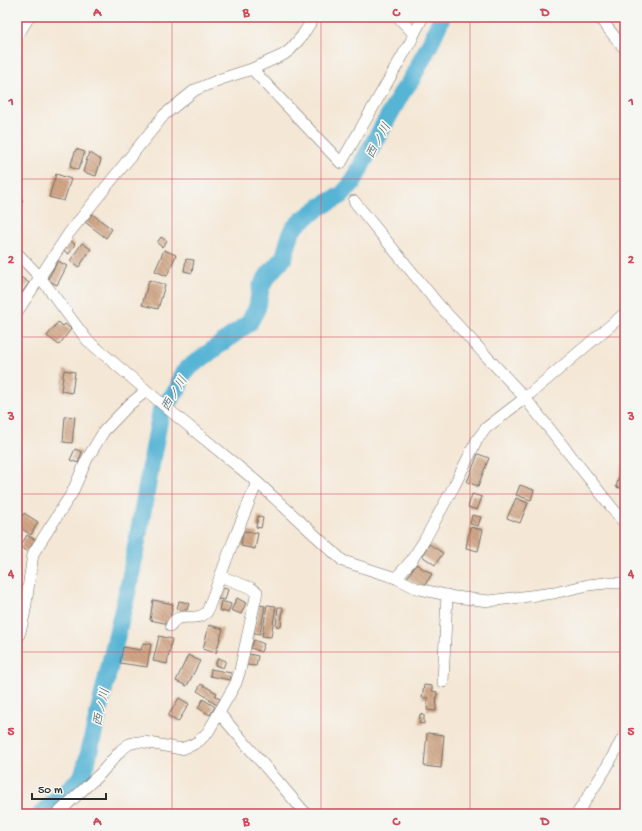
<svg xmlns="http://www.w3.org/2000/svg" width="642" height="831" font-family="'Gochi Hand','Klee One',sans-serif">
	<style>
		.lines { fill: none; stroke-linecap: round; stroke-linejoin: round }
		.river { stroke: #56b4d5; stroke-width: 18 }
		.building { fill: url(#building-back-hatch) }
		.minor-casing { stroke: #716d66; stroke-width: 12 }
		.minor { stroke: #fff; stroke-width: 11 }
		.grid { fill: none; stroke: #d1495b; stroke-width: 1; stroke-opacity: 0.55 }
		.labels { text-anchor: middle; stroke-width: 3.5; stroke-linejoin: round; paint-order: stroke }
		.water-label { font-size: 13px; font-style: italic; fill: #3a5b66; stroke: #f6f6f2 }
		.neatline { fill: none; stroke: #d1495b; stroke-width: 1.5 }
		.grid-label { font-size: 13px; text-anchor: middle; font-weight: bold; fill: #d1495b }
	</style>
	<defs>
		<pattern id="building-back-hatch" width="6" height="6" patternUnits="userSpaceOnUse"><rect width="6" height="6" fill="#d1a787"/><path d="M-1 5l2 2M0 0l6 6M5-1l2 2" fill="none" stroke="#aa886f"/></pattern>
	</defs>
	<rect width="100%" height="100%" fill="#f6f6f2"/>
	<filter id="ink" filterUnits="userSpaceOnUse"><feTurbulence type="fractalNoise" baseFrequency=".025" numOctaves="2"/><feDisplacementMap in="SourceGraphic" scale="8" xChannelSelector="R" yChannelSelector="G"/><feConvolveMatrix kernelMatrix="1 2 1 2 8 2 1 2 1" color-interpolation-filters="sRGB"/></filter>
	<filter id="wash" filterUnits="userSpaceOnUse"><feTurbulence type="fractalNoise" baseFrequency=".012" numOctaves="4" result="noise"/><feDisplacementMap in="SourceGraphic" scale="16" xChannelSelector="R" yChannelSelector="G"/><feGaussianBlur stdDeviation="0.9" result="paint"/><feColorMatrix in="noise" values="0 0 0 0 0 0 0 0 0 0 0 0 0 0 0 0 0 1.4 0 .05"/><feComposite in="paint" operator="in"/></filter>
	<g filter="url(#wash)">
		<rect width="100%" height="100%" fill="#f4e7d5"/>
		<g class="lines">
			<polyline class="river" points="41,814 82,777 87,761 130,580 161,410 178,389 181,377 187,369 249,323 257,308 261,287 269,274 284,257 292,230 301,221 320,207 342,195 354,181 363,162 401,94 411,80 429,46 442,17"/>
		</g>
		<g id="blocks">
			<g class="building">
				<polygon points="76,149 85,152 78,170 70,167"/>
				<polygon points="89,152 101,160 96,176 83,172"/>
				<polygon points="56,174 71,179 64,201 49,197"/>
				<polygon points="17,197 23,200 17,212"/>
				<polygon points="92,214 112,229 106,238 85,222"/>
				<polygon points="161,237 167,241 162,247 157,243"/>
				<polygon points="69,240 75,244 69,254 63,250"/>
				<polygon points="82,243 91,249 79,267 70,261"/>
				<polygon points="164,250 176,255 167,276 155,271"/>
				<polygon points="186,259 194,260 192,273 184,271"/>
				<polygon points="58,261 67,266 57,285 47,280"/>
				<polygon points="21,277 29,283 17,299 17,281"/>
				<polygon points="149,280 165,285 158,309 142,305"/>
				<polygon points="58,322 63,326 65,324 71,329 59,345 47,336"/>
				<polygon points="64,370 75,372 72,393 61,391"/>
				<polygon points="65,416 75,417 72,443 63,442"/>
				<polygon points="75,449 82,452 78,463 70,460"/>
				<polygon points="478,454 489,458 478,486 467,482"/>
				<polygon points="623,463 625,464 625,489 616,487"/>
				<polygon points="520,485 534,490 531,500 516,495"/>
				<polygon points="472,494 482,497 477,510 468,507"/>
				<polygon points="516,498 528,503 520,523 507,518"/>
				<polygon points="24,513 38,522 31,535 17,526"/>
				<polygon points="472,515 481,517 478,526 470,524"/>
				<polygon points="258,516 263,518 261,528 256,527"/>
				<polygon points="470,527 483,530 478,551 466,548"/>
				<polygon points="243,531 258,533 255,549 241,546"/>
				<polygon points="27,535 36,540 29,552 20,547"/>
				<polygon points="429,544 443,553 435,565 422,556"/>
				<polygon points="416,564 432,574 423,588 407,578"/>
				<polygon points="221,588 228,589 225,600 218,599"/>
				<polygon points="237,598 246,603 241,614 231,610"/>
				<polygon points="153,600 173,604 169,624 150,620"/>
				<polygon points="179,601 189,603 187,610 177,609"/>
				<polygon points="221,601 231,604 228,613 219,610"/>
				<polygon points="259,605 265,606 260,634 254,633"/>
				<polygon points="267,605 276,606 271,637 262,636"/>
				<polygon points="278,607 283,607 281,627 276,626"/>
				<polygon points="209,625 223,629 216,653 203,649"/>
				<polygon points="159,636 172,639 167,664 153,661"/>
				<polygon points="254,640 264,644 261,652 251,648"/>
				<polygon points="143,643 151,644 147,667 120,663 123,647 141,650"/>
				<polygon points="249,654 258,656 256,666 246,665"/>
				<polygon points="188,655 200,661 187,686 176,681"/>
				<polygon points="218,658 226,661 223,668 215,665"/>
				<polygon points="211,669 231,673 230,680 210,676"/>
				<polygon points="201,684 217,693 215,696 220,699 217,705 209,700 210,699 197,691"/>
				<polygon points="424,685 432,686 432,691 437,692 436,711 427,710 428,698 422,698"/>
				<polygon points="179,698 189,704 178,722 168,716"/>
				<polygon points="203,699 215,707 210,715 198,708"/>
				<polygon points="420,714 424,715 424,724 419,723"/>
				<polygon points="427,733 444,735 441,768 424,766"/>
			</g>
		</g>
	</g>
	<g filter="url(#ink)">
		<use href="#blocks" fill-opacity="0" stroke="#716d66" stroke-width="1"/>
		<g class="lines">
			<g class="minor-casing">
				<g id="minor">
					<polyline points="398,17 414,34"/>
					<path d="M599,17C608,28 616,39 625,49"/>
					<polyline points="17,36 29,17"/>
					<polyline points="252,69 341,163 411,41 414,34 423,17"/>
					<polyline points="354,201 438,304 525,398 625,524"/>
					<polyline points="17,253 40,277 87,340 174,414 257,482 343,561 396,578 416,588 428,591 455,597 489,601 554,593 588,585 606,583 625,583"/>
					<polyline points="17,312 69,233 164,115 195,90 221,79 252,69 283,55 290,50 302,36 314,17"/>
					<polyline points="396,578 411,561 424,541 454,486 477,440 486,428 525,398 625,313"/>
					<path d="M171,626C178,609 195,624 207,612L233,542L257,482"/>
					<path d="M17,640C25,620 27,596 30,574C32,567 31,560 34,552L72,493L87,459L104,431L130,404L146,391"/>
					<polyline points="443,682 447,595"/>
					<polyline points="219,713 306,814"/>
					<polyline points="57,814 101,773 121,750 129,744 137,742 144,742 181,749 192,745 199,741 208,732 236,683 240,670 257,592 251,588 220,576"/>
					<polyline points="577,814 605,770 625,734"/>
				</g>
			</g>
			<use href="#minor" class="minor"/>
		</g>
	</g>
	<path class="grid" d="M172,17V814M321,17V814M470,17V814M17,179H625M17,337H625M17,494H625M17,652H625"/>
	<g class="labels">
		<g class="water-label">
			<text transform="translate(377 140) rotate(-61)" y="5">西ノ川</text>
			<text transform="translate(173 393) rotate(-59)" y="5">西ノ川</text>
			<text transform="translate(100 707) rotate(-77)" y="5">西ノ川</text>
		</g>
	</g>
	<rect width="642" height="831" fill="none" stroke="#f6f6f2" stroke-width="44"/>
	<path d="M32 793v6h74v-6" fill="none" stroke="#2b2b2b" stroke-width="2"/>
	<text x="38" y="793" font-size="12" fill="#2b2b2b" stroke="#f6f6f2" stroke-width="3" paint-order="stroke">50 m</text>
	<rect x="22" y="22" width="598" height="787" class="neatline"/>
	<g class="grid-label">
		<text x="97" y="16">A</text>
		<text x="246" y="16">B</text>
		<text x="396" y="16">C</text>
		<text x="545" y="16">D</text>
		<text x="11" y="105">1</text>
		<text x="631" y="105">1</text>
		<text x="11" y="263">2</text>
		<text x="631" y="263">2</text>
		<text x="11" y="420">3</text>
		<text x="631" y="420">3</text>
		<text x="11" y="577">4</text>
		<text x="631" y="577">4</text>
		<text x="11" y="735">5</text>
		<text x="631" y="735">5</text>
		<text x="97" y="825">A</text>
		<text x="246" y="825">B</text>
		<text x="396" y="825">C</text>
		<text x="545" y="825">D</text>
	</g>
</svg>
